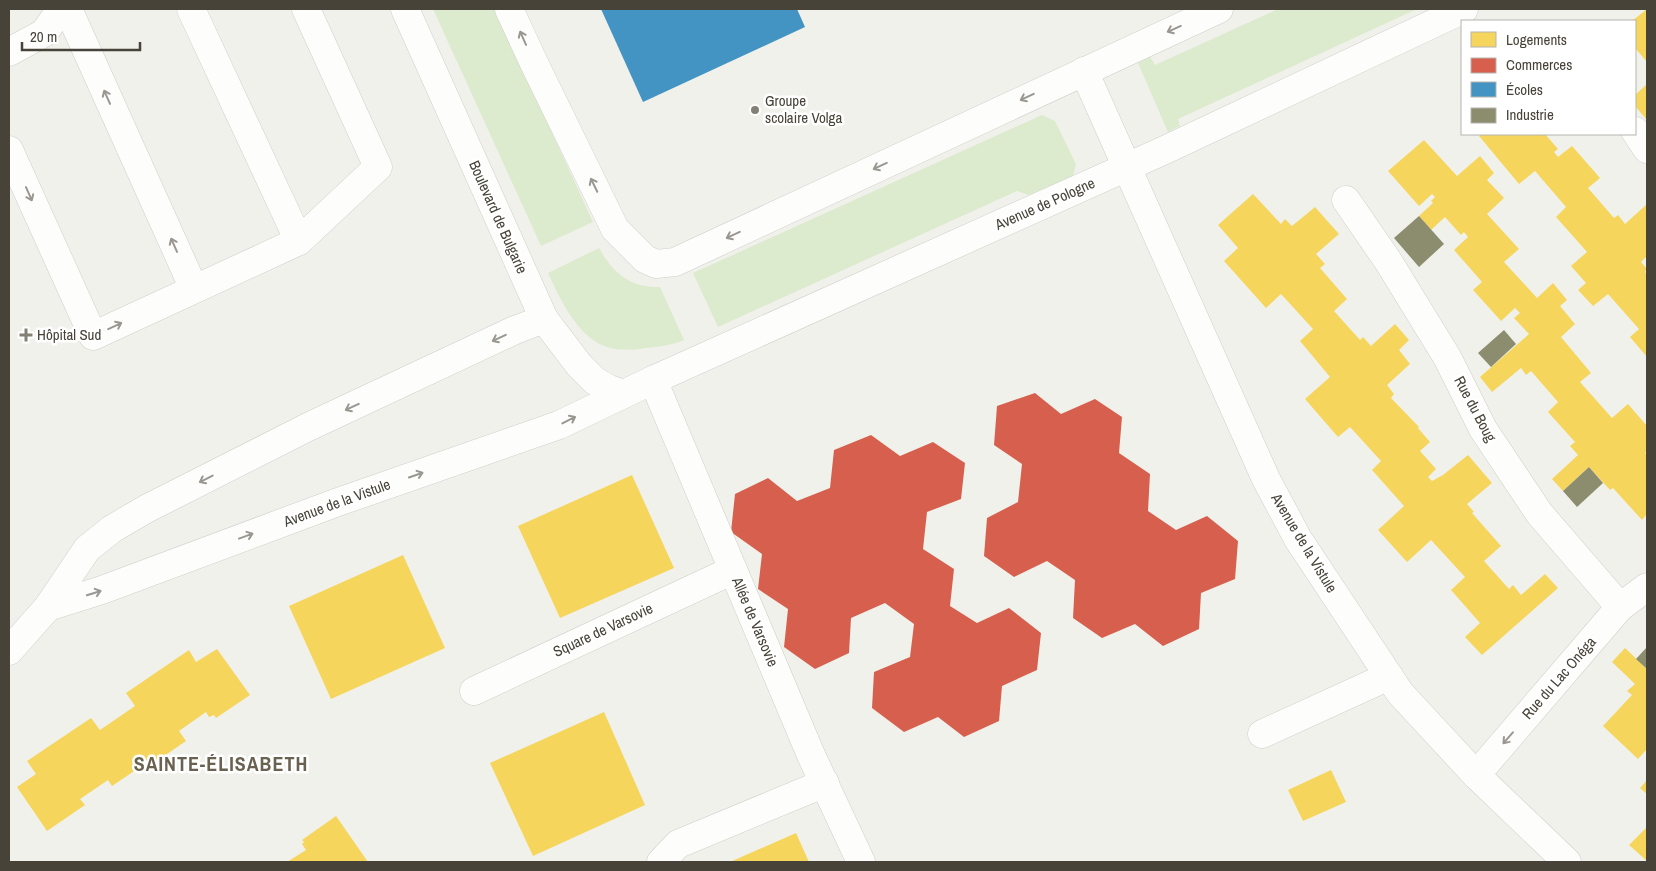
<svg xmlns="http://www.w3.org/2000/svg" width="1656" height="871" font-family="'Archivo Narrow',sans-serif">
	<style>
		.green { fill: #dceace }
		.homes { fill: #f6d55c }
		.shops { fill: #d6604d }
		.schools { fill: #4393c3 }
		.industry { fill: #8c8c6e }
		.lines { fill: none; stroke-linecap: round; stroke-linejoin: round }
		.minor-casing { stroke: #cfceca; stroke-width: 29 }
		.minor { stroke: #fdfdfc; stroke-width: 28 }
		.oneway { stroke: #999790 }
		.poi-dot { fill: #828077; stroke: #fff; stroke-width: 2 }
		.labels { text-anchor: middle; stroke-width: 5; stroke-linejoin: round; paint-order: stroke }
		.poi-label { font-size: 15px; fill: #474338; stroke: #fff; text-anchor: start }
		.street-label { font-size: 15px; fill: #474338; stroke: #fff }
		.district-label { font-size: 20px; font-weight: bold; letter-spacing: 1px; fill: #696250; stroke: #fff }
	</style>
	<rect width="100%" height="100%" fill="#f1f1ec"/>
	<g class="green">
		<polygon points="433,9 495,9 593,222 541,246"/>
		<polygon points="1278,9 1417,9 1178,119 1180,126 1168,132 1138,63 1150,57 1155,65"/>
		<polygon points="1042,115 1055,121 1076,164 1073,176 1029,195 1017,191 718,327 693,273"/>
		<path d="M599,248C613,273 630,288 660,287L684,340C672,345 659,347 646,348C635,350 619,351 607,347C578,338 560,299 548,273Z"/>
	</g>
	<g class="homes">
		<polygon points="1647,9 1647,62 1635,48 1635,21 1632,21"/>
		<polygon points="1647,84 1647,120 1635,106 1635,95"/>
		<polygon points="1482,134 1545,134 1558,149 1554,152 1558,157 1572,146 1600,178 1588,188 1614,218 1618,215 1625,224 1647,204 1647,256 1641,262 1647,269 1645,272 1647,275 1647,357 1630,337 1639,329 1608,294 1593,306 1578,290 1586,283 1571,266 1587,252 1556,217 1566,207 1535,171 1519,184 1479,136"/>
		<polygon points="1424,140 1457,176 1480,156 1494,173 1487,180 1504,198 1487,214 1519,249 1504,262 1537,298 1553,283 1567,300 1560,306 1575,324 1561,337 1591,373 1580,382 1612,418 1628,404 1647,426 1647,451 1645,453 1647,456 1647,514 1642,520 1613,488 1610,490 1589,467 1563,491 1552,479 1578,455 1570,446 1575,442 1548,412 1558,402 1531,371 1526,375 1521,368 1492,392 1480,377 1529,334 1514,318 1520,313 1515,308 1501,321 1473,290 1482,282 1454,250 1468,237 1464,232 1461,235 1445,217 1431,230 1419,216 1433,203 1431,201 1435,197 1432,194 1419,206 1388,171"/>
		<polygon points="1253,194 1281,224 1285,219 1292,226 1315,207 1339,234 1316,254 1325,264 1320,268 1347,299 1334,311 1360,340 1363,337 1371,346 1395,324 1409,340 1399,350 1410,364 1387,385 1394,394 1391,398 1419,427 1418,428 1430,442 1420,451 1436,469 1428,477 1432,481 1443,475 1468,455 1492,483 1467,504 1474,512 1472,513 1501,546 1484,561 1509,589 1513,585 1521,595 1545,574 1558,588 1482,655 1465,637 1480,623 1451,590 1465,577 1431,540 1407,562 1378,530 1404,506 1372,470 1381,461 1350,427 1338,437 1305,399 1330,377 1300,341 1313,329 1281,294 1266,308 1224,261 1238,248 1218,225"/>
		<polygon points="632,475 674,568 560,618 518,526"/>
		<polygon points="403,555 445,648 331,699 289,606"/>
		<polygon points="1625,648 1647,669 1647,749 1638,759 1603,726 1632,695 1627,691 1635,684 1612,662"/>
		<polygon points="217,649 250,695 216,718 214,715 209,717 206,712 179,731 186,741 151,765 149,761 112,786 108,780 80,799 85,805 47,831 17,787 36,774 27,761 91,718 100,730 135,706 126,693 189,650 196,662"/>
		<polygon points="604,712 645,805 533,856 490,763"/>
		<polygon points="1331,770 1346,802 1303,821 1288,790"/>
		<polygon points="1647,780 1647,794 1640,788"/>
		<polygon points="336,816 368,862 287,862 306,850 302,844 304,842 302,840"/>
		<polygon points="1647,827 1647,861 1629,845"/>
		<polygon points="796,833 809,862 730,862 748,854"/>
	</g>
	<g class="shops">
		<polygon points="1035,393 1061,414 1095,399 1122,417 1119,453 1150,474 1148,511 1176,530 1207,516 1238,541 1235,579 1201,593 1199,629 1163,646 1135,624 1102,638 1073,618 1075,580 1047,561 1014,577 984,556 987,518 1018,502 1022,464 994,445 997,406"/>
		<polygon points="871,435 900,456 933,442 965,463 961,499 927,512 923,549 954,569 950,606 977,623 1009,608 1041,633 1037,670 1002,686 999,721 964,737 938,717 904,732 872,708 874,672 910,657 914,624 885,603 851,618 849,653 815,669 784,647 788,609 758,589 762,554 731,532 735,494 768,478 797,501 830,488 834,450"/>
	</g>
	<polygon class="schools" points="601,9 797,9 805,27 643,102"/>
	<g class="industry">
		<polygon points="1419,216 1444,244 1419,267 1394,238"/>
		<polygon points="1504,330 1516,344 1491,367 1478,353"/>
		<polygon points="1589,467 1603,483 1577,507 1563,491"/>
		<polygon points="1647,647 1647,669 1636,659"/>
	</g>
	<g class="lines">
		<g class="minor-casing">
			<g id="minor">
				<polyline points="68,9 194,289"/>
				<polyline points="191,9 299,241 378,167 306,9"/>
				<polyline points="405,9 544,319 579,365 595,381 609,389 623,394"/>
				<polyline points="509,9 534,63 615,229 645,259 656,264 675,262 1219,9"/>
				<polyline points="9,52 44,33 61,9"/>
				<polyline points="1084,71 1266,479 1298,539 1400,693 1476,775 1567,862"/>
				<polyline points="1635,131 1647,149"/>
				<polyline points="9,150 93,336 299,241"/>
				<polyline points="1346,200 1388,261 1447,357 1483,429 1539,513 1620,607"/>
				<polyline points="653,380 811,755 861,862"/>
				<polyline points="48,607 102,590 338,502 559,425 653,380 1167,149 1464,9"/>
				<polyline points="9,651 48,607 87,549 112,529 146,509 308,427 515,330 544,319"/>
				<polyline points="474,691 733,570"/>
				<polyline points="1262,734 1389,676"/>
				<polyline points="1476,775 1620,607 1647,587"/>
				<polyline points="661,862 678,844 825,783"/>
			</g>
		</g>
		<use href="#minor" class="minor"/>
	</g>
	<defs><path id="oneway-shaft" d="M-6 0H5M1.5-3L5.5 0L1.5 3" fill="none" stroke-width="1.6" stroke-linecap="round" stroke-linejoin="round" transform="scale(1.25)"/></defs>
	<g class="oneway">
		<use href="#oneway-shaft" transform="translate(1174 29) rotate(156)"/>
		<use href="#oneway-shaft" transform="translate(523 38) rotate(-114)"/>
		<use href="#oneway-shaft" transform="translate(107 97) rotate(-114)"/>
		<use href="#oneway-shaft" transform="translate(1027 97) rotate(155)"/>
		<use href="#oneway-shaft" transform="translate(880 166) rotate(155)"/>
		<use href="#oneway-shaft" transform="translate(594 185) rotate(-116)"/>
		<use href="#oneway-shaft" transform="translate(29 194) rotate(66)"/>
		<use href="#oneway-shaft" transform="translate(733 235) rotate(155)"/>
		<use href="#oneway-shaft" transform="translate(174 245) rotate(-114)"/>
		<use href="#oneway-shaft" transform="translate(115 326) rotate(-25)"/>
		<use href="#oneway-shaft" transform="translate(499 338) rotate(155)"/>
		<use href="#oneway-shaft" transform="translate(352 407) rotate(155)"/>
		<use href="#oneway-shaft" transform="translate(569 420) rotate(-27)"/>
		<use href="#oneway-shaft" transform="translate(416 475) rotate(-19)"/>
		<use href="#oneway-shaft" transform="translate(206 479) rotate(153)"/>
		<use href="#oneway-shaft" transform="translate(246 536) rotate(-20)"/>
		<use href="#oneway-shaft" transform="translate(94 593) rotate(-17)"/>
		<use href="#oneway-shaft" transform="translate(1508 738) rotate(131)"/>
	</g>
	<g class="poi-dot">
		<circle cx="755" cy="110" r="5"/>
		<path d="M23.5 327.5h5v5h5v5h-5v5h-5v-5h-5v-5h5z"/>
	</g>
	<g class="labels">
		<g class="poi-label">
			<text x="765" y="106">Groupe<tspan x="765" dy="17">scolaire Volga</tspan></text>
			<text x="37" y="340">Hôpital Sud</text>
		</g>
		<g class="street-label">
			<text transform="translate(1045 204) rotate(-24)" y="5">Avenue de Pologne</text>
			<text transform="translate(498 217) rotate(66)" y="5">Boulevard de Bulgarie</text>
			<text transform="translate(1475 409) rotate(62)" y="5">Rue du Boug</text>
			<text transform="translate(337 503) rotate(-20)" y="5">Avenue de la Vistule</text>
			<text transform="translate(1304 543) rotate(59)" y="5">Avenue de la Vistule</text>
			<text transform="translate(755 622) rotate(67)" y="5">Allée de Varsovie</text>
			<text transform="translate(603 630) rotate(-25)" y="5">Square de Varsovie</text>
			<text transform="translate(1559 678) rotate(-49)" y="5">Rue du Lac Onéga</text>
		</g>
		<g class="district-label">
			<text x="221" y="771">SAINTE-ÉLISABETH</text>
		</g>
	</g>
	<rect width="1656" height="871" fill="none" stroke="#474338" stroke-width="20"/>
	<rect x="1461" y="20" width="175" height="115" fill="#ffffff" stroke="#b5b4af"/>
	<rect x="1471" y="32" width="25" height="15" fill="#f6d55c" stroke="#b5b4af"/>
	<text x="1506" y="45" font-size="15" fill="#474338">Logements</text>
	<rect x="1471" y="58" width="25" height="15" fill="#d6604d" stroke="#b5b4af"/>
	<text x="1506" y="70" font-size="15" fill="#474338">Commerces</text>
	<rect x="1471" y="82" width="25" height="15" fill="#4393c3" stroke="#b5b4af"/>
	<text x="1506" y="95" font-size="15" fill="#474338">Écoles</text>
	<rect x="1471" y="108" width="25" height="15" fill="#8c8c6e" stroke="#b5b4af"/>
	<text x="1506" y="120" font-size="15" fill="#474338">Industrie</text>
	<path d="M22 42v8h118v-8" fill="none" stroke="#474338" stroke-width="2.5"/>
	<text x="30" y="42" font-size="15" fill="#474338" stroke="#ffffff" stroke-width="4" paint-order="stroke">20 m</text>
</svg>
